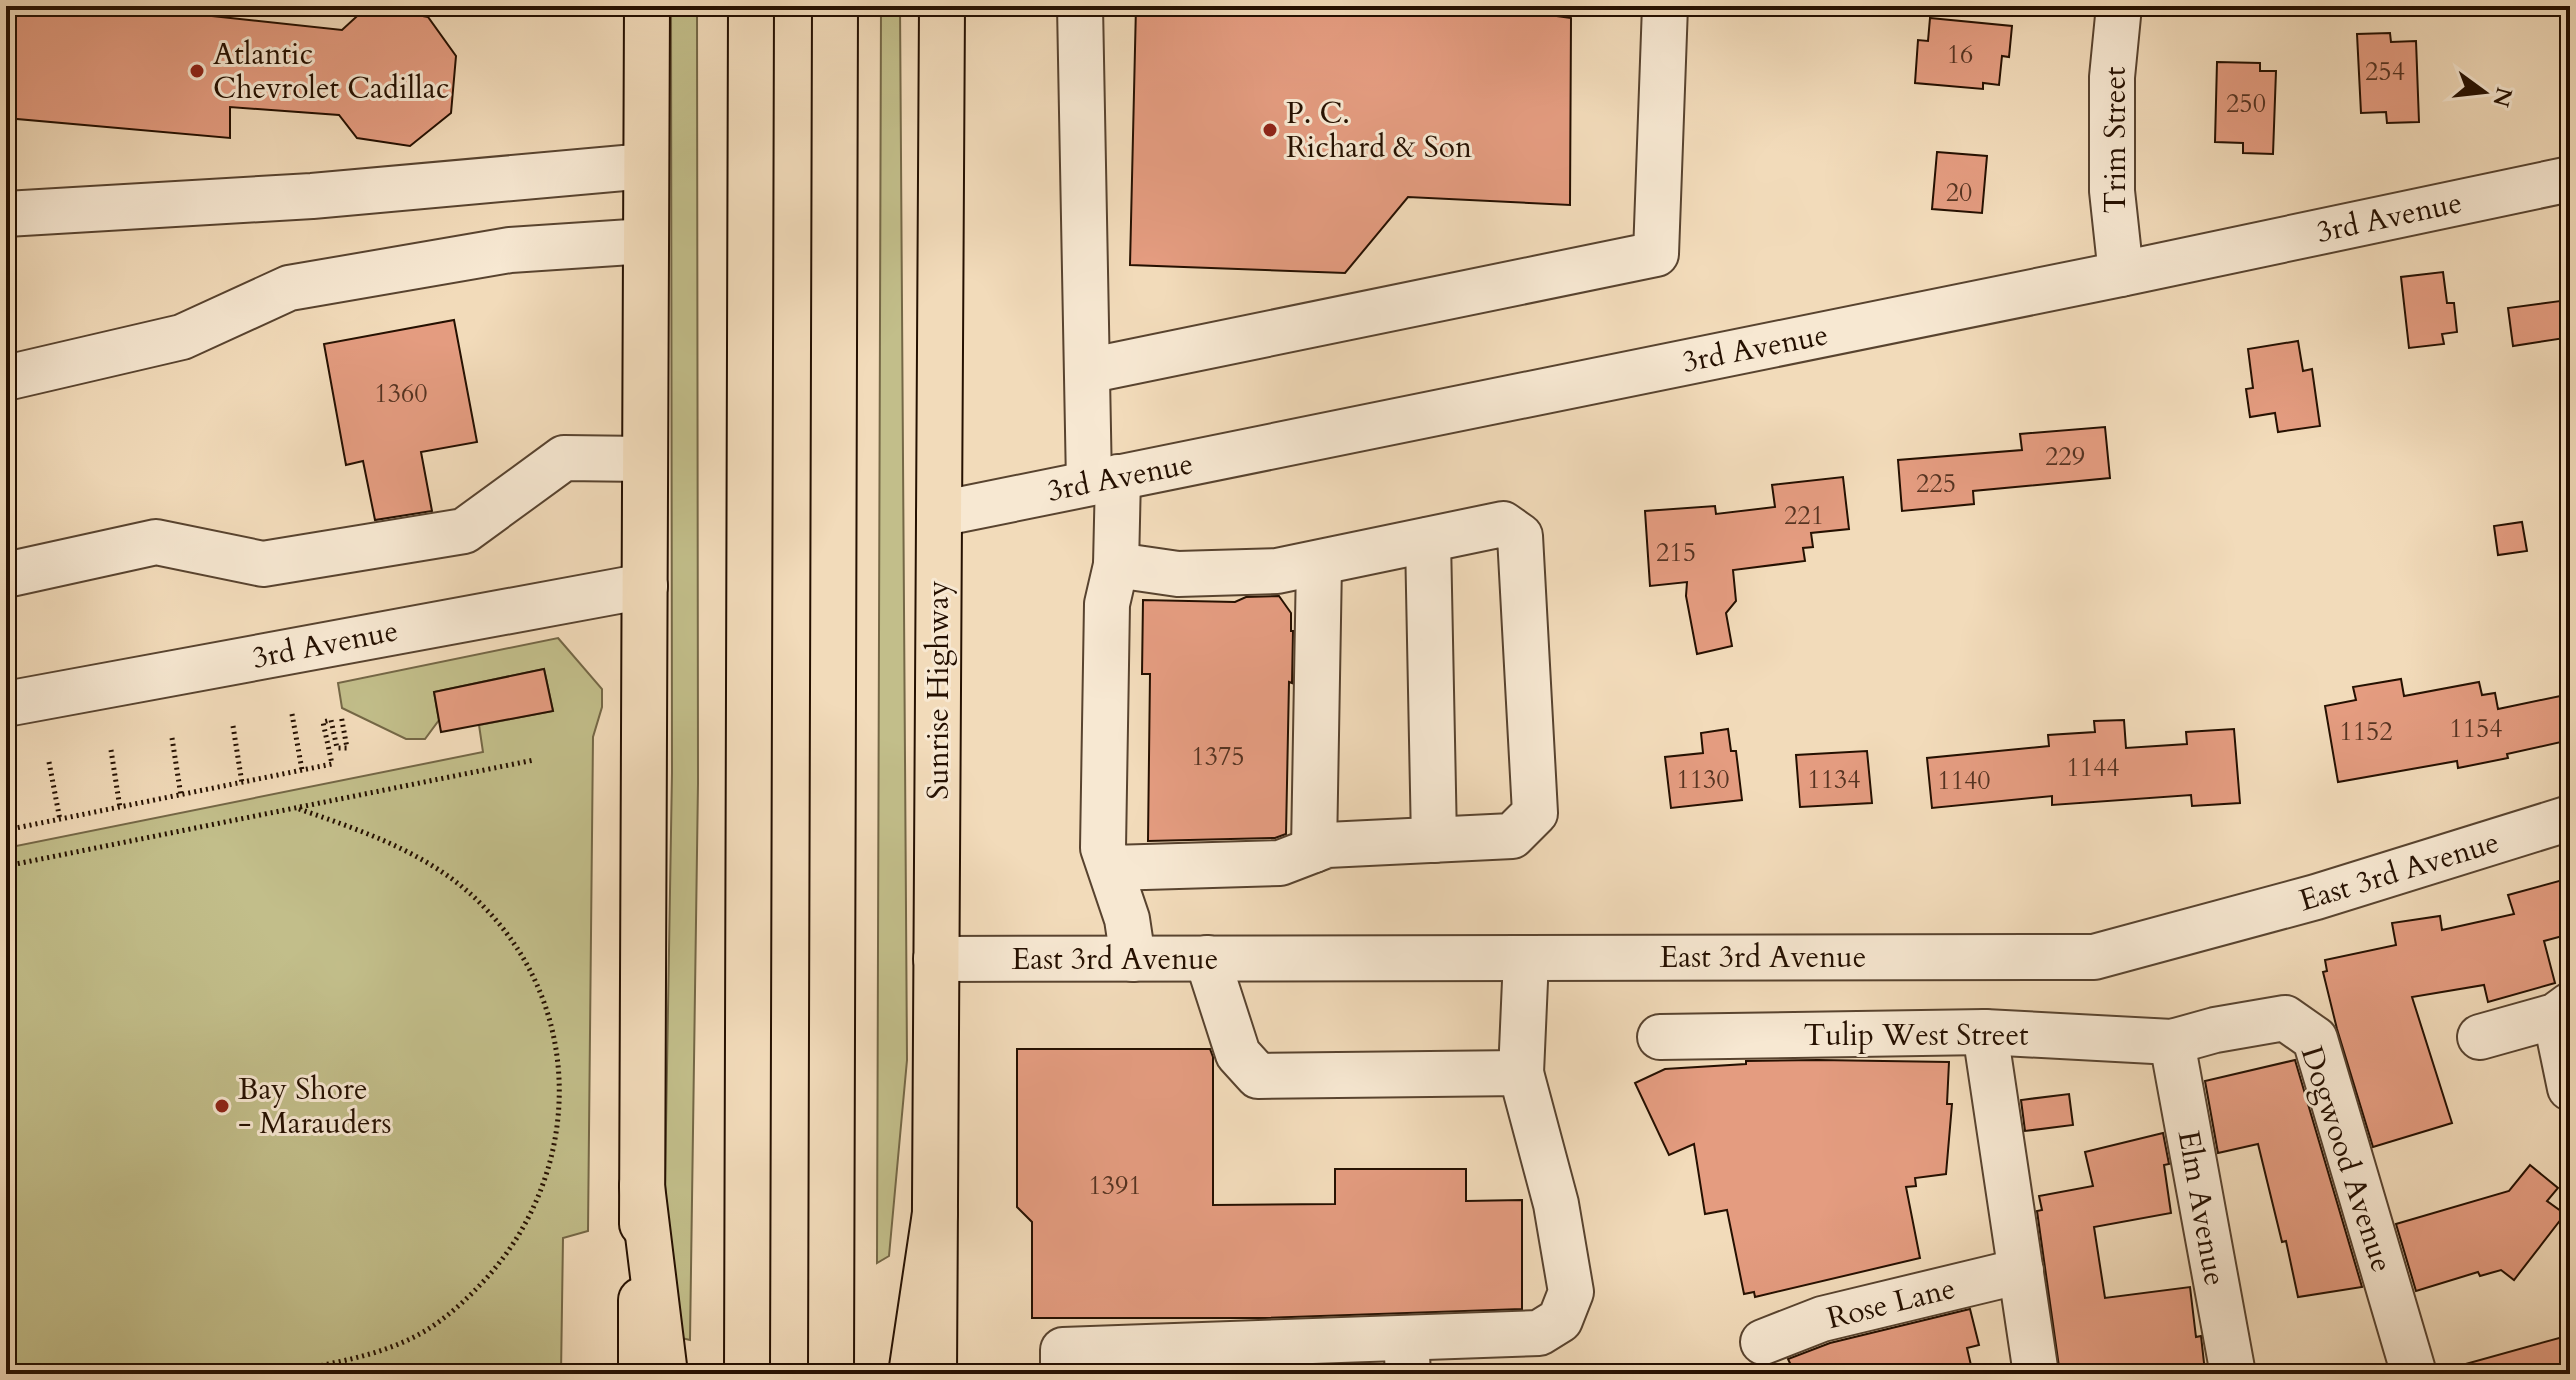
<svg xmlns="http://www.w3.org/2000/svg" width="2576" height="1380" font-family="Cardo,serif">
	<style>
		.green { fill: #c2be8a; stroke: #746746; stroke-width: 2 }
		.building { fill: #e49c80; stroke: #251001; stroke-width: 2 }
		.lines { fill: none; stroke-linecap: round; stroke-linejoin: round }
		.minor-casing { stroke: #58432f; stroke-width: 48 }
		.major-casing { stroke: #251001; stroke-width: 48 }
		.highway-casing { stroke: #251001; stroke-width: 48 }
		.path { stroke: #251001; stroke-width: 5; stroke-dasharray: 2 4; stroke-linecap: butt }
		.minor { stroke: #f7e8d2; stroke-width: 44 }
		.major { stroke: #f2dbba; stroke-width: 44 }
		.highway { stroke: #f2dbba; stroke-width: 44 }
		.poi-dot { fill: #8f2418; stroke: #f7e8d2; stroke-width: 3 }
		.labels { text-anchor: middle; stroke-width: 6; stroke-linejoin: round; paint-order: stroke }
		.number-label { font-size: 26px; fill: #553321 }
		.poi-label { font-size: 30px; fill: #251001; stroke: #f7e8d2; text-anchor: start }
		.street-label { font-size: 30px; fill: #251001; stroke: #f7e8d2 }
	</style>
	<rect width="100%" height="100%" fill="#f2dbba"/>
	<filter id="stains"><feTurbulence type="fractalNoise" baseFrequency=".0025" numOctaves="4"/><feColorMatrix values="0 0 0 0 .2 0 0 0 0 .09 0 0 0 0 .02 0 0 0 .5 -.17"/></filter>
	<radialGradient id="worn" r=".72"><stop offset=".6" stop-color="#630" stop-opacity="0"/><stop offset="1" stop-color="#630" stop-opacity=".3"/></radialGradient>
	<g class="green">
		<polygon points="671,6 697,6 698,783 690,1340 677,1337 665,1186 672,773"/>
		<polygon points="881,6 900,6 907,1060 889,1256 877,1263"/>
		<polygon points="558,638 602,689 602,707 593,737 588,1231 563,1238 561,1374 6,1374 6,848 483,752 479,725 553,711 544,669 434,692 439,720 425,739 406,739 342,708 338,683"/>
	</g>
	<g class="building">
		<polygon points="6,6 166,6 166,11 342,30 368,6 428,17 456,56 451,113 410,146 357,138 339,115 230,107 230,138 6,118"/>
		<polygon points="1136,6 1550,6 1557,16 1571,18 1570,205 1408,197 1345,273 1130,265"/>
		<polygon points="1930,18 2012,26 2009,57 2002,56 1999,85 1983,83 1983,89 1915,83 1918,40 1928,41"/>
		<polygon points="2390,33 2391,42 2416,41 2419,122 2387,123 2386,112 2361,113 2357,34"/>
		<polygon points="2217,62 2260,63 2260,71 2276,71 2273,154 2243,153 2243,143 2215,142"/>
		<polygon points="1937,152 1987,156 1982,213 1932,209"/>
		<polygon points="2443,272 2447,303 2454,303 2457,332 2442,334 2444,344 2409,348 2401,277"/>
		<polygon points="2560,301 2565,338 2513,346 2508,308"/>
		<polygon points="454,320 477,442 421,452 432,511 375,520 363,461 346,465 324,344"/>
		<polygon points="2298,341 2303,371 2312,369 2320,426 2278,432 2275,413 2250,417 2246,389 2253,388 2248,349"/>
		<polygon points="2105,427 2110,478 1973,491 1974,504 1902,511 1898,460 2022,450 2020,434"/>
		<polygon points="1843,477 1849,529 1811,533 1813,547 1803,548 1805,561 1733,570 1736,601 1726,613 1732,646 1697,654 1686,596 1687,582 1650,586 1645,511 1715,506 1716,514 1775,507 1772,485"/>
		<polygon points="2522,522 2527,551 2498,555 2494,526"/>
		<polygon points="1279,596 1291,613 1291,631 1293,631 1292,683 1289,682 1286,834 1275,838 1148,841 1150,674 1142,674 1143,600 1235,602 1246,597"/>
		<polygon points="544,669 553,711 441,732 434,692"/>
		<polygon points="2401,679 2404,696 2479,682 2482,695 2495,693 2498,709 2570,694 2570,740 2507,754 2508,758 2458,768 2457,761 2338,782 2325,706 2356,700 2353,687"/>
		<polygon points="2124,720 2126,748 2187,744 2186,732 2234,729 2240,803 2192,806 2191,795 2052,805 2052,796 1932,808 1927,758 2049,746 2048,735 2095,732 2094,721"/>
		<polygon points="1728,729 1731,751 1736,751 1742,800 1671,808 1665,757 1703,753 1701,733"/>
		<polygon points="1867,751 1872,803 1800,807 1796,755"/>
		<polygon points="2570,878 2570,934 2544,941 2555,983 2488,1002 2484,985 2412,997 2452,1123 2373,1147 2337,1029 2323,972 2327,971 2325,960 2396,945 2392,923 2440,916 2442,930 2514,914 2508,895"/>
		<polygon points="1017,1049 1210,1049 1213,1057 1213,1205 1335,1204 1335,1169 1466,1169 1466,1201 1522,1200 1522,1309 1265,1318 1032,1318 1032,1222 1017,1207"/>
		<polygon points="1818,1060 1949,1062 1947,1104 1952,1104 1946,1174 1915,1178 1916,1186 1906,1187 1920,1258 1755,1297 1754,1292 1744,1294 1727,1210 1705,1214 1694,1144 1669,1155 1635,1083 1665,1069 1746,1064 1746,1061"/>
		<polygon points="2295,1060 2362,1287 2298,1297 2286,1241 2282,1242 2258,1144 2218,1153 2205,1081"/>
		<polygon points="2069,1094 2073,1125 2025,1131 2021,1100"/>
		<polygon points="2163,1133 2169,1164 2164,1165 2171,1213 2094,1227 2105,1298 2190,1287 2196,1337 2201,1336 2205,1372 2189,1374 2060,1374 2037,1211 2042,1210 2039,1196 2093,1186 2085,1152"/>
		<polygon points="2530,1165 2558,1188 2547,1201 2565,1214 2514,1280 2501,1270 2480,1276 2478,1272 2416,1291 2396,1224 2509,1191"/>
		<polygon points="1970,1309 1979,1345 1967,1348 1973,1374 1795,1374 1788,1359 1830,1343"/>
		<polygon points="2570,1335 2570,1374 2463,1374 2462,1365"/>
	</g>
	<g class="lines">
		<g class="minor-casing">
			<g id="minor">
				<polyline points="1080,6 1089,483"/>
				<polyline points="2119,6 2112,77 2112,191 2121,274"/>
				<polyline points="6,214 312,196 646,166"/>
				<polyline points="1087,371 1656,254 1665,6"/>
				<polyline points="6,378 182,337 289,288 510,250 646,241"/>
				<polyline points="1118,477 1116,565 1107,604 1103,848 1127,919 1133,959"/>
				<polyline points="939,514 2121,274 2570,179"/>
				<polyline points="1428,540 1434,840"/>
				<polyline points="6,575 156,542 263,564 464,531 564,458 645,459"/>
				<polyline points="6,704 645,586"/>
				<polyline points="1314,850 1319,563"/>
				<polyline points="1111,868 1280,863 1327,845 1512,836 1535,813 1520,536 1503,524 1277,571 1178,574 1116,565"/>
				<polyline points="936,959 2094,957 2316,897 2570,818"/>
				<polyline points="2555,1016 2570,1088"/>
				<polyline points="1985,1032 2036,1374"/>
				<polyline points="1660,1037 1985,1032 2172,1042 2215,1030 2285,1018 2315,1039 2414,1374"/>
				<polyline points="2480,1037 2555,1016 2570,1005"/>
				<polyline points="2172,1042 2233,1374"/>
				<polyline points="1521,1073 1526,958"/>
				<polyline points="1406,1338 1408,1374"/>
				<polyline points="1763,1342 1822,1319 2021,1271"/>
				<polyline points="1063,1374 1063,1350 1539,1333 1560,1320 1571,1292 1556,1204 1521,1073 1258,1076 1238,1054 1207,958"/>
			</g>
		</g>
		<g class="major-casing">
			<g id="major">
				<polyline points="642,1224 647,6"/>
				<polyline points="641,1374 641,1300"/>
				<polyline points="934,1374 942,6"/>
			</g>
		</g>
		<g class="highway-casing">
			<g id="highway">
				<polyline points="642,1186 665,1374"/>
				<polyline points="747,1374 751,6"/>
				<polyline points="831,1374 835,6"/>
				<polyline points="911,1374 935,1213"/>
			</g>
		</g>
		<g class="path">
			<polyline points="292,714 302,770"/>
			<polyline points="233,726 242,783"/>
			<polyline points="172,738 181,796"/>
			<polyline points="111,750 120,808"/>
			<polyline points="49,762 60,820"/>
			<polyline points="6,830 332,764 323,722 331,720 337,748 347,748 341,715"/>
			<polyline points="6,866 534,760"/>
			<path d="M280,1374C329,1363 381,1357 425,1331C445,1319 465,1301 481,1284C582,1178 588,1012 483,906C433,854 363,831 296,808"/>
		</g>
		<use href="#minor" class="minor"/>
		<use href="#major" class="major"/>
		<use href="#highway" class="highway"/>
	</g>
	<g class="poi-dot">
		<circle cx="197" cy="71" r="8"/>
		<circle cx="1270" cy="130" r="8"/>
		<circle cx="222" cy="1106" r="8"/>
	</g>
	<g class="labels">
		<g class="number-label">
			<text x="1960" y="63">16</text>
			<text x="2385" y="80">254</text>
			<text x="2246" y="112">250</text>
			<text x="1959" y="201">20</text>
			<text x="401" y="402">1360</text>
			<text x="2065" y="465">229</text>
			<text x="1936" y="492">225</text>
			<text x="1804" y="524">221</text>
			<text x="1676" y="561">215</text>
			<text x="2476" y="737">1154</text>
			<text x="2366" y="740">1152</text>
			<text x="1218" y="765">1375</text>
			<text x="2093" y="776">1144</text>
			<text x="1703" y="788">1130</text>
			<text x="1834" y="788">1134</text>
			<text x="1964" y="789">1140</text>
			<text x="1115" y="1194">1391</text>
		</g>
		<g class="poi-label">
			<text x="213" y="64">Atlantic<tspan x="213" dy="34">Chevrolet Cadillac</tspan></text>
			<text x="1286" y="123">P. C.<tspan x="1286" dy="34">Richard &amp; Son</tspan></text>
			<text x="238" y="1099">Bay Shore<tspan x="238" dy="34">- Marauders</tspan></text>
		</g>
		<g class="street-label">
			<text transform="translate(2115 140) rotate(-90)" y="10">Trim Street</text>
			<text transform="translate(2389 217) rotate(-12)" y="10">3rd Avenue</text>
			<text transform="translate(1755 348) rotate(-11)" y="10">3rd Avenue</text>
			<text transform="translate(1120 477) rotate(-11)" y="10">3rd Avenue</text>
			<text transform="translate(325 644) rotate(-11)" y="10">3rd Avenue</text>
			<text transform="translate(938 690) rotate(-90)" y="10">Sunrise Highway</text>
			<text transform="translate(2399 871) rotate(-17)" y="10">East 3rd Avenue</text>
			<text x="1763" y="967">East 3rd Avenue</text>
			<text x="1115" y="969">East 3rd Avenue</text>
			<text x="1916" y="1045">Tulip West Street</text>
			<text transform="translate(2347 1159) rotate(72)" y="10">Dogwood Avenue</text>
			<text transform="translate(2202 1208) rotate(80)" y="10">Elm Avenue</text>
			<text transform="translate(1891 1303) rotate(-14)" y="10">Rose Lane</text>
		</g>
	</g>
	<rect width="2576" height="1380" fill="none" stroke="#f2dbba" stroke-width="32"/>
	<rect x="8" y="8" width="2560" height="1364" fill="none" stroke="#251001" stroke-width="4"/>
	<rect x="16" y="16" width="2544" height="1348" fill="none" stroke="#251001" stroke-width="2"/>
	<g transform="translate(2484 92) rotate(105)" stroke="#f7e8d2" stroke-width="6" paint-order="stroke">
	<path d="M0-6L14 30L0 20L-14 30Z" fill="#251001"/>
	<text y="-12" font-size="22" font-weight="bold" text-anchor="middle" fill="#251001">N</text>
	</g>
	<rect width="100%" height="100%" filter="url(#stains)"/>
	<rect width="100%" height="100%" fill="url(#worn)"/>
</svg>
